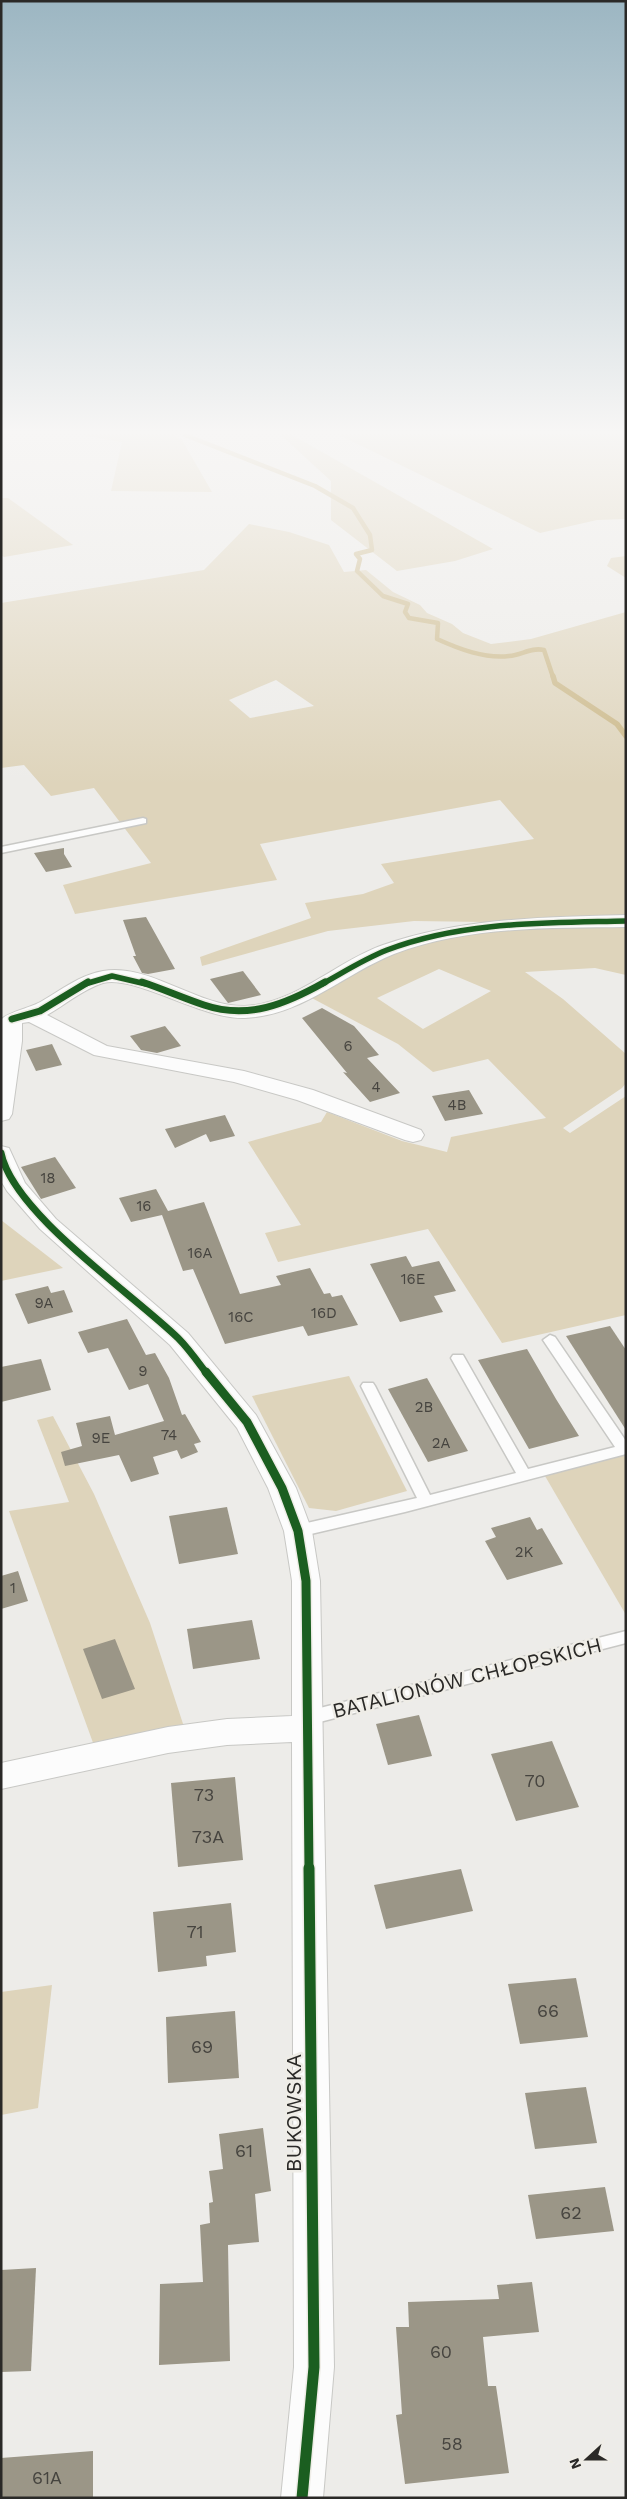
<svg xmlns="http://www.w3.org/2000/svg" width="627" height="2499" font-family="'Work Sans',sans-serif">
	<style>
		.green { fill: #ded4bb; fill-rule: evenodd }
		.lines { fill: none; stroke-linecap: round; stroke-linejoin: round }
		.stream-far1 { stroke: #cbb888; stroke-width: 4.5 }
		.stream { stroke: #cbb888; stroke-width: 5.5 }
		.building { fill: #9b9687 }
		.service-casing { stroke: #c8c8c5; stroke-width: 3 }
		.minor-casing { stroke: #c8c8c5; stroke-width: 2 }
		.service { fill: #fcfcfc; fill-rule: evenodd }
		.minor { fill: #fcfcfc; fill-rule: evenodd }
		.cycleway-far3-casing { stroke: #efede7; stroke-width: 8 }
		.cycleway-far2-casing { stroke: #efede7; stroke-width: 10 }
		.cycleway-far1-casing { stroke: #efede7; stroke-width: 12 }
		.cycleway-casing { stroke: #efede7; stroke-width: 14 }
		.cycleway-far3 { stroke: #1b5e20; stroke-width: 5.5 }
		.cycleway-far2 { stroke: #1b5e20; stroke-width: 7 }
		.cycleway-far1 { stroke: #1b5e20; stroke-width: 9 }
		.cycleway { stroke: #1b5e20; stroke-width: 11 }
		.labels { text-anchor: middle; stroke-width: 5; stroke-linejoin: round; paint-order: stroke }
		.number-label { font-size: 15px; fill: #46443f }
		.near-number-label { font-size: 18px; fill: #46443f }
		.near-street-label { font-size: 21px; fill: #2a2927; stroke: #efede7 }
	</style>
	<rect width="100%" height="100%" fill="#edece9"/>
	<g class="green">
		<polygon points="82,435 173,435 182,440 212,492 111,491 122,442"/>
		<polygon points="281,435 292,435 493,549 455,561 397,571 331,520 331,481"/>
		<polygon points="339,435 626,435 626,519 597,520 540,533"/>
		<polygon points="1,498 8,498 73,545 4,557 1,555"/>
		<path d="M249,524L289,532L329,545L344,572L366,570L393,592L420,605L427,613L452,624L463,633L491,644L531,639L626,612V916L485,922L414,921L328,931L202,966L200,957L311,918L305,903L363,894L394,883L381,864L534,839L500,800L260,844L277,880L75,914L63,885L151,863L94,788L51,796L24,765L1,768V603L204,570ZM276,680L314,706L250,718L229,700Z"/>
		<polygon points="626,556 626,578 607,566 611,558"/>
		<path d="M589,926H626V975L595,968L525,972L563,999L626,1054V1083L622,1088L563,1128L570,1133L626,1096V1315L502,1343L428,1229L278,1262L265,1233L301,1225L248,1142L321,1122L327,1112L402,1141L447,1152L451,1137L546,1118L488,1059L433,1072L398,1044L308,996C336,982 364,963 393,953C456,930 524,930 589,926ZM439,969L491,991L423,1029L377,998Z"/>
		<polygon points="1,1220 63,1268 1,1281"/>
		<polygon points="349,1376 407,1491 336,1511 309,1508 252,1396"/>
		<polygon points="53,1416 94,1494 150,1623 187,1736 96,1751 9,1511 69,1502 37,1420"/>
		<polygon points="626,1453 626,1615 545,1476"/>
		<polygon points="52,1985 38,2108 1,2115 1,1992"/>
	</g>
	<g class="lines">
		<path class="stream-far1" d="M185,435L315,486L353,508L370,535L372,550L356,554L360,559L357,571L383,596L408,604L405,612L409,618L438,623L437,639C459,649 485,659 509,656C522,655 531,647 544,650L553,677"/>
		<polyline class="stream" points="553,676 555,683 617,724 626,736"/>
	</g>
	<g class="building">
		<polygon points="64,848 64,854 72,867 46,872 34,853"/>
		<polygon points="146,917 175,969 148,974 142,973 133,956 136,956 123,920"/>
		<polygon points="243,971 261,995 228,1003 210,979"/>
		<polygon points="322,1008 354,1026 379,1055 367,1058 400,1093 370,1102 343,1072 347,1073 302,1018"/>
		<polygon points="165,1026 181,1046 157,1053 141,1050 130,1036"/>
		<polygon points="52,1044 62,1065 36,1071 26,1050"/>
		<polygon points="469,1090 483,1114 445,1121 432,1096"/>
		<polygon points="225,1115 235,1136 210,1142 206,1134 175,1148 165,1129"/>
		<polygon points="55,1157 76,1188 41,1199 21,1167"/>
		<polygon points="156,1189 168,1211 204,1202 240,1294 281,1285 276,1276 310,1268 324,1294 330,1293 332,1297 342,1295 358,1325 308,1336 303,1326 225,1344 193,1269 183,1271 162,1215 131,1222 119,1198"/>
		<polygon points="406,1256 412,1267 439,1261 456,1291 434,1296 443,1312 400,1322 370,1264"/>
		<polygon points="48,1286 51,1293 64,1290 73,1312 28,1324 15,1294"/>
		<polygon points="127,1319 146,1355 155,1353 169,1378 182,1415 185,1414 201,1442 194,1444 198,1452 181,1459 177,1450 153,1457 159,1474 131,1482 119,1455 65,1466 61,1452 82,1446 76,1423 110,1416 115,1435 164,1421 148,1384 129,1390 108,1348 88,1353 78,1332"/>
		<polygon points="610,1326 626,1350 626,1430 566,1336"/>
		<polygon points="527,1349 556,1399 579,1436 529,1449 478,1360"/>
		<polygon points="41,1359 51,1390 1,1402 1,1367"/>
		<polygon points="427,1378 468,1451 428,1462 388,1389"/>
		<polygon points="227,1507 238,1554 179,1564 169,1516"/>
		<polygon points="530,1517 537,1530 542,1528 563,1564 507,1580 485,1541 496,1537 491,1528"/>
		<polygon points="18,1571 28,1601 1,1609 1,1576"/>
		<polygon points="252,1620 260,1659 193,1669 187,1629"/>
		<polygon points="115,1639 135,1689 102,1699 83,1649"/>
		<polygon points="419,1715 432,1756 388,1765 376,1724"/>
		<polygon points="552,1741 579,1807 516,1821 491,1754"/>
		<polygon points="235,1777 243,1860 178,1867 171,1783"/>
		<polygon points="461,1869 473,1911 386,1929 374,1885"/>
		<polygon points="231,1903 236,1952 206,1956 207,1966 158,1972 153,1912"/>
		<polygon points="576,1978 588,2037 520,2044 508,1984"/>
		<polygon points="235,2011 239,2078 168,2083 166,2017"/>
		<polygon points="586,2087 597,2143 535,2149 525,2093"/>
		<polygon points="263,2128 271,2191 255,2194 259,2242 228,2245 230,2361 159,2365 160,2284 203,2282 200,2225 210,2223 209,2203 213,2202 209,2171 223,2169 219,2134"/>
		<polygon points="605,2187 614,2231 536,2239 528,2195"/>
		<polygon points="36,2268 31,2371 1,2372 1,2270"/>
		<polygon points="532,2282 539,2332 483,2337 488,2386 496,2386 509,2473 405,2484 396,2415 402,2414 396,2327 409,2327 408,2302 499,2299 497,2285"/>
		<polygon points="93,2451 93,2498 1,2498 1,2458"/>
	</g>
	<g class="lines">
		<g class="service-casing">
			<g id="service">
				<polygon points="143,818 146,819 146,823 1,853 1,847"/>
				<polygon points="550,1335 555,1337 626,1441 626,1454 405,1512 298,1537 293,1535 291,1531 293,1527 298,1525 417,1498 361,1386 363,1383 373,1383 375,1386 430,1495 516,1473 451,1358 453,1355 463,1355 528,1469 615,1447 543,1340"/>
				<polygon points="626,1631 626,1643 308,1725 302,1723 300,1718 302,1713 308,1711"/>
			</g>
		</g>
		<g class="minor-casing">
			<g id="minor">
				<path d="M626,915V927C549,928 467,926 394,954C344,974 301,1016 245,1018C202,1020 136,975 103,983C83,989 65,1005 47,1015L107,1046L244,1071L313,1090L421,1130L424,1135L421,1140L413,1142L405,1140L297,1100L234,1082L94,1055L29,1022L22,1023V1041L12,1114L9,1119L1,1121L2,1019C6,1013 33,1007 42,1001C61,990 80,975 103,971C150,963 197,1007 245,1006C295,1004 337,961 383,945C461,918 543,917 626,915Z"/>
				<polygon points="1,1146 9,1148 25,1183 56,1219 188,1333 256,1415 296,1488 312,1531 320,1581 334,2367 323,2498 281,2498 294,2367 292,1742 227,1745 168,1753 1,1789 1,1763 168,1727 227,1719 292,1716 292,1581 284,1531 268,1488 237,1428 170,1345 40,1229 7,1191 1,1181"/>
			</g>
		</g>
		<use href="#service" class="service"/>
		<use href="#minor" class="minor"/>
		<g class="cycleway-far3-casing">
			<g id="cycleway-far3">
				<polyline points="85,984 112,976 146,984"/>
				<path d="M322,984C344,972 364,959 387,950C463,921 546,923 626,921"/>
			</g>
		</g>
		<g class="cycleway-far2-casing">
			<g id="cycleway-far2">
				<path d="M142,982C163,989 183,998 204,1005C248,1020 286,1004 325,982"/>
				<polyline points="12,1019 40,1011 88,982"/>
				<path d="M1,1153C13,1213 133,1294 178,1338C189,1349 198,1362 207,1374"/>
			</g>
		</g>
		<g class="cycleway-far1-casing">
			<polyline id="cycleway-far1" points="206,1372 247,1422 282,1488 298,1531 306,1581 309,1869"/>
		</g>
		<g class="cycleway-casing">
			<polyline id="cycleway" points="302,2498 314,2367 309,1868"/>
		</g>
		<use href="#cycleway-far3" class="cycleway-far3"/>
		<use href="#cycleway-far2" class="cycleway-far2"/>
		<use href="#cycleway-far1" class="cycleway-far1"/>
		<use href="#cycleway" class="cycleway"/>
	</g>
	<linearGradient id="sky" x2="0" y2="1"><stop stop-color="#9cb6c2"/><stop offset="0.55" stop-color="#f7f6f5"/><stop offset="1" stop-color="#f7f6f5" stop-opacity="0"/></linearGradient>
	<rect width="627" height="785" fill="url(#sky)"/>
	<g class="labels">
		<g class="number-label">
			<text x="348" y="1051">6</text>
			<text x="376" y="1092">4</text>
			<text x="457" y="1110">4B</text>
			<text x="48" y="1183">18</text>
			<text x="144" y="1211">16</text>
			<text x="200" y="1258">16A</text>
			<text x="413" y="1284">16E</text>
			<text x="44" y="1308">9A</text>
			<text x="324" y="1318">16D</text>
			<text x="241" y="1322">16C</text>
			<text x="143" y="1376">9</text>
			<text x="424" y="1412">2B</text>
			<text x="169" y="1440">74</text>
			<text x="101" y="1443">9E</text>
			<text x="441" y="1448">2A</text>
			<text x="524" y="1557">2K</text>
			<text x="13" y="1593">1</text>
		</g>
		<g class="near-number-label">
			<text x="535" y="1787">70</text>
			<text x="204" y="1801">73</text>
			<text x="208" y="1843">73A</text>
			<text x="195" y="1938">71</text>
			<text x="548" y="2017">66</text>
			<text x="202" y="2053">69</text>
			<text x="244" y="2157">61</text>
			<text x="571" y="2219">62</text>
			<text x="441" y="2358">60</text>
			<text x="452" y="2450">58</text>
			<text x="47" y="2484">61A</text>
		</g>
		<g class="near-street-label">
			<text transform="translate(467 1678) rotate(-14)" y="7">BATALIONÓW CHŁOPSKICH</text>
			<text transform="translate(294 2113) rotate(-90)" y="7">BUKOWSKA</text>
		</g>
	</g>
	<rect width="627" height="2499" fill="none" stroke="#2a2927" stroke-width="5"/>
	<g transform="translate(587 2459) rotate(249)" stroke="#efede7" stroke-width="4" paint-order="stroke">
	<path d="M0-4L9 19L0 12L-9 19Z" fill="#2a2927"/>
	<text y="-8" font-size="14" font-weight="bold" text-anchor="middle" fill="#2a2927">N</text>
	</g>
</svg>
